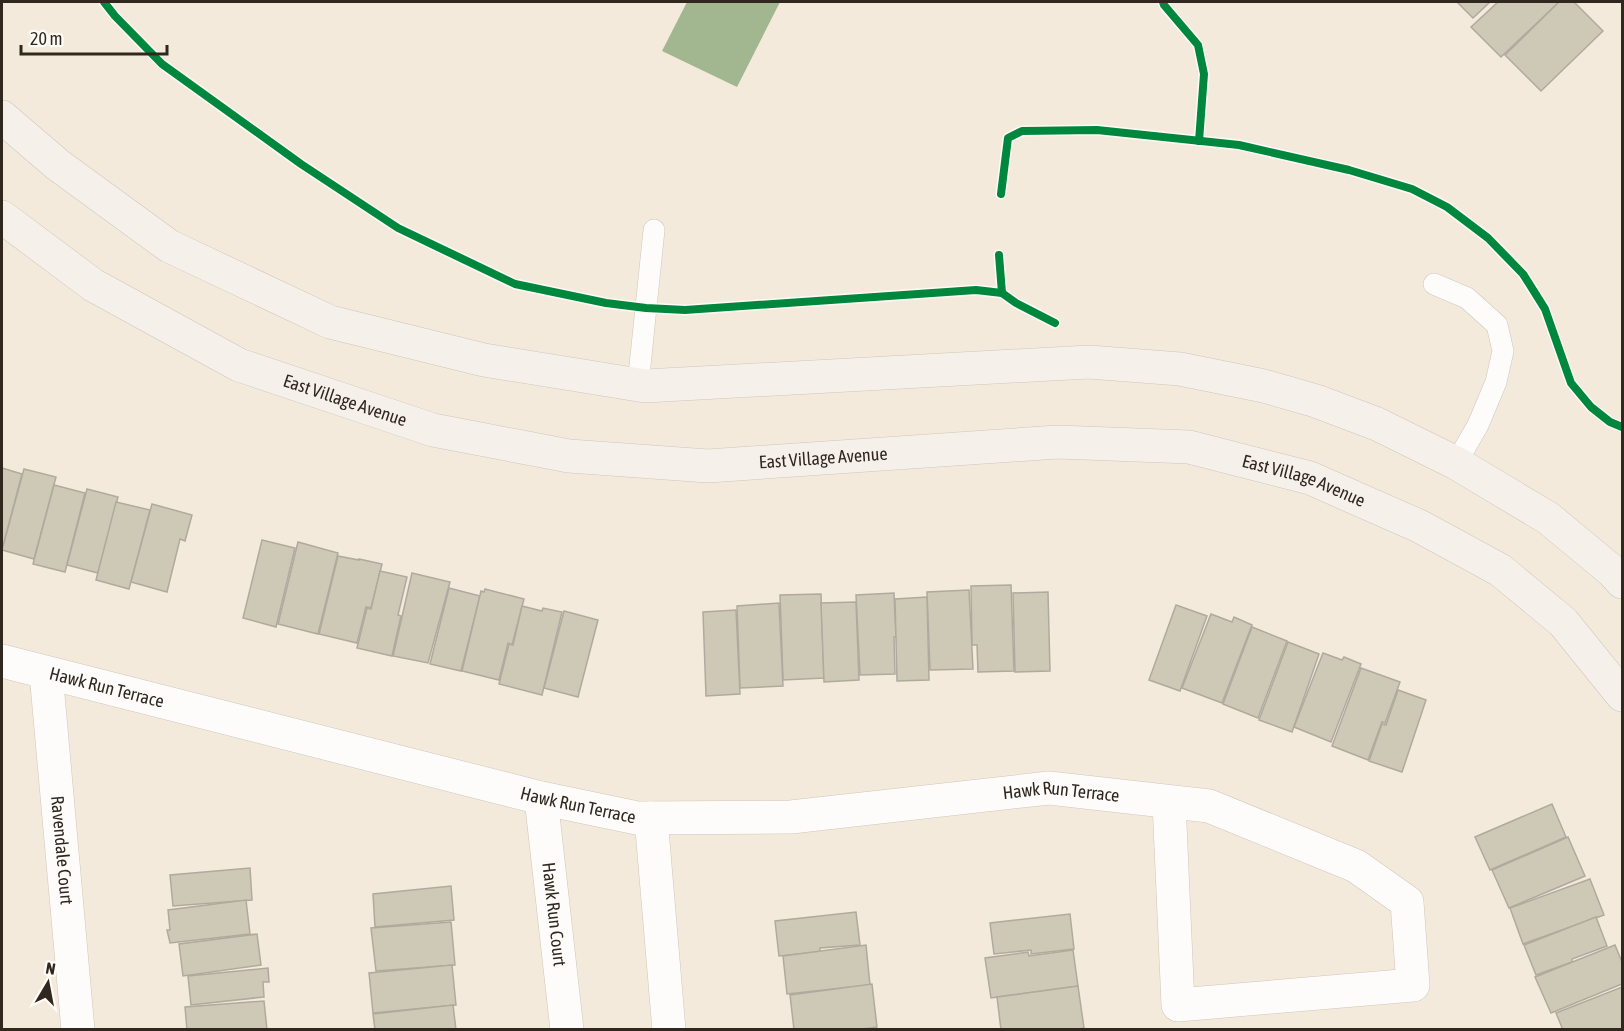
<svg xmlns="http://www.w3.org/2000/svg" width="1624" height="1031" font-family="'Asap Condensed',sans-serif">
	<style>
		.water { fill: #a2b790 }
		.building { fill: #cec8b6; stroke: #afaa9e; stroke-width: 1.5 }
		.lines { fill: none; stroke-linecap: round; stroke-linejoin: round }
		.lane-casing { stroke: #cec6bb; stroke-width: 22 }
		.street-casing { stroke: #cec6bb; stroke-width: 34 }
		.secondary-casing { stroke: #cec6bb; stroke-width: 34 }
		.lane { stroke: #fdfcfa; stroke-width: 21 }
		.street { stroke: #fdfcfa; stroke-width: 33 }
		.secondary { stroke: #f6f0eb; stroke-width: 33 }
		.cycleway-casing { stroke: #fffbf6; stroke-width: 11 }
		.cycleway { stroke: #00873e; stroke-width: 8 }
		.labels { text-anchor: middle; stroke-width: 4.5; stroke-linejoin: round; paint-order: stroke }
		.street-label { font-size: 18px; fill: #30281f; stroke: #fffbf6 }
	</style>
	<rect width="100%" height="100%" fill="#f4eadc"/>
	<polygon class="water" points="687,2 780,2 737,87 662,51"/>
	<g class="building">
		<polygon points="1457,2 1490,2 1473,18"/>
		<polygon points="1498,2 1559,2 1501,57 1471,27"/>
		<polygon points="1559,2 1574,2 1603,31 1541,91 1505,55"/>
		<polygon points="2,468 22,474 2,550"/>
		<polygon points="24,469 56,477 34,559 2,550"/>
		<polygon points="54,485 85,493 65,572 33,564"/>
		<polygon points="87,489 118,497 98,573 67,565"/>
		<polygon points="116,502 150,510 129,589 96,580"/>
		<polygon points="152,504 192,515 185,541 180,539 167,592 131,582"/>
		<polygon points="262,540 295,548 276,627 243,618"/>
		<polygon points="298,542 338,553 318,634 278,624"/>
		<polygon points="338,556 359,560 359,559 382,564 371,608 366,607 357,643 319,634"/>
		<polygon points="380,571 407,577 398,615 401,616 392,656 357,648 367,608 371,609"/>
		<polygon points="412,573 450,582 428,663 393,656"/>
		<polygon points="1011,585 1014,671 978,672 977,645 972,645 971,586"/>
		<polygon points="449,588 480,596 461,671 430,664"/>
		<polygon points="485,589 524,599 512,645 508,643 499,680 462,671 481,591 484,592"/>
		<polygon points="969,590 973,669 930,670 927,592"/>
		<polygon points="1048,592 1050,671 1015,672 1013,593"/>
		<polygon points="894,593 896,637 894,637 895,674 860,675 856,595"/>
		<polygon points="821,594 824,678 783,680 780,595"/>
		<polygon points="927,597 929,680 897,681 895,599"/>
		<polygon points="856,602 859,680 824,682 821,603"/>
		<polygon points="779,603 783,686 740,688 737,606"/>
		<polygon points="1176,605 1207,616 1180,691 1149,680"/>
		<polygon points="522,606 542,611 543,608 562,612 542,695 499,684 509,644 513,645"/>
		<polygon points="736,610 740,694 706,696 703,612"/>
		<polygon points="564,611 598,620 578,697 544,688"/>
		<polygon points="1211,614 1232,622 1234,617 1252,625 1222,703 1182,688"/>
		<polygon points="1252,627 1287,641 1258,718 1223,704"/>
		<polygon points="1288,642 1319,654 1292,732 1259,720"/>
		<polygon points="1323,653 1342,660 1344,657 1361,664 1331,742 1294,727"/>
		<polygon points="1361,668 1400,682 1385,723 1382,722 1368,760 1332,746"/>
		<polygon points="1398,690 1426,700 1402,772 1369,761 1382,724 1386,725"/>
		<polygon points="1552,804 1566,837 1490,870 1475,837"/>
		<polygon points="1568,837 1585,876 1509,908 1492,870"/>
		<polygon points="250,868 252,900 173,906 170,875"/>
		<polygon points="1590,879 1604,915 1523,944 1510,908"/>
		<polygon points="451,886 454,920 375,927 373,894"/>
		<polygon points="246,900 250,934 170,943 167,930 170,930 168,910"/>
		<polygon points="856,912 860,945 820,948 820,952 779,956 775,921"/>
		<polygon points="1070,914 1074,949 1031,954 1031,950 994,954 990,923"/>
		<polygon points="1596,917 1607,946 1572,959 1572,962 1536,975 1524,945"/>
		<polygon points="451,922 455,965 376,971 371,928"/>
		<polygon points="257,934 261,965 183,976 179,944"/>
		<polygon points="866,945 870,985 787,994 783,956"/>
		<polygon points="1615,945 1622,962 1622,984 1551,1013 1535,977"/>
		<polygon points="1073,950 1078,986 991,998 985,958 1028,952 1029,956"/>
		<polygon points="452,965 456,1005 373,1013 369,973"/>
		<polygon points="268,968 269,982 263,982 264,997 191,1005 188,976"/>
		<polygon points="872,984 877,1027 855,1030 794,1030 790,995"/>
		<polygon points="1078,986 1084,1028 1074,1030 1001,1030 997,997"/>
		<polygon points="1622,987 1622,1030 1563,1030 1556,1013"/>
		<polygon points="264,1001 267,1030 187,1030 185,1007"/>
		<polygon points="453,1005 456,1030 375,1030 373,1014"/>
	</g>
	<g class="lines">
		<g class="lane-casing">
			<g id="lane">
				<polyline points="1434,284 1467,298 1497,325 1503,351 1496,382 1478,425 1456,463"/>
				<polyline points="638,385 654,230"/>
			</g>
		</g>
		<g class="street-casing">
			<g id="street">
				<path id="s1" d="M2,661L541,798L637,818L791,817L1049,788L1209,806L1356,866L1407,902L1413,985L1178,1005L1169,802"/>
				<path id="s2" d="M46,673L78,1030"/>
				<path id="s3" d="M541,798L567,1030"/>
				<polyline points="651,818 669,1030"/>
			</g>
		</g>
		<g class="secondary-casing">
			<g id="secondary">
				<polyline points="2,117 58,165 169,246 330,322 484,360 645,386 1089,362 1180,369 1264,386 1316,401 1377,424 1456,463 1548,518 1612,571 1622,582"/>
				<path id="s4" d="M2,217L93,285L239,365L433,430L569,456L708,466L1058,442L1189,447L1310,478L1419,526L1500,570L1563,622L1622,695"/>
			</g>
		</g>
		<use href="#lane" class="lane"/>
		<use href="#street" class="street"/>
		<use href="#secondary" class="secondary"/>
		<g class="cycleway-casing">
			<g id="cycleway">
				<polyline points="104,2 115,16 162,64 301,164 398,228 515,284 606,303 646,308 685,310 976,290 1002,293"/>
				<polyline points="1163,2 1164,5 1198,45 1204,74 1199,141"/>
				<polyline points="1001,194 1008,138 1022,131 1097,130 1239,145 1349,170 1412,189 1447,207 1488,238 1523,274 1545,309 1571,383 1591,407 1610,422 1622,427"/>
				<polyline points="999,255 1002,293 1016,303 1055,323"/>
			</g>
		</g>
		<use href="#cycleway" class="cycleway"/>
	</g>
	<g class="labels">
		<g class="street-label">
			<text dy="6" stroke="none"><textPath href="#s4" startOffset="392">East Village Avenue</textPath></text>
			<text dy="6" stroke="none"><textPath href="#s4" startOffset="878">East Village Avenue</textPath></text>
			<text dy="6" stroke="none"><textPath href="#s4" startOffset="1364">East Village Avenue</textPath></text>
			<text dy="6" stroke="none"><textPath href="#s1" startOffset="108">Hawk Run Terrace</textPath></text>
			<text dy="6" stroke="none"><textPath href="#s1" startOffset="1080">Hawk Run Terrace</textPath></text>
			<text dy="6" stroke="none"><textPath href="#s1" startOffset="594">Hawk Run Terrace</textPath></text>
			<text dy="6" stroke="none"><textPath href="#s2" startOffset="178">Ravendale Court</textPath></text>
			<text dy="6" stroke="none"><textPath href="#s3" startOffset="117">Hawk Run Court</textPath></text>
		</g>
	</g>
	<rect width="1624" height="1031" fill="none" stroke="#30281f" stroke-width="6"/>
	<g transform="translate(48 983) rotate(10)" stroke="#fffbf6" stroke-width="4.5" paint-order="stroke">
	<path d="M0-4.5L10 22L0 15L-10 22Z" fill="#30281f"/>
	<text y="-9" font-size="16" font-weight="bold" text-anchor="middle" fill="#30281f">N</text>
	</g>
	<path d="M21 45v9h146v-9" fill="none" stroke="#30281f" stroke-width="3"/>
	<text x="30" y="45" font-size="18" fill="#30281f" stroke="#fffbf6" stroke-width="4.5" paint-order="stroke">20 m</text>
</svg>
